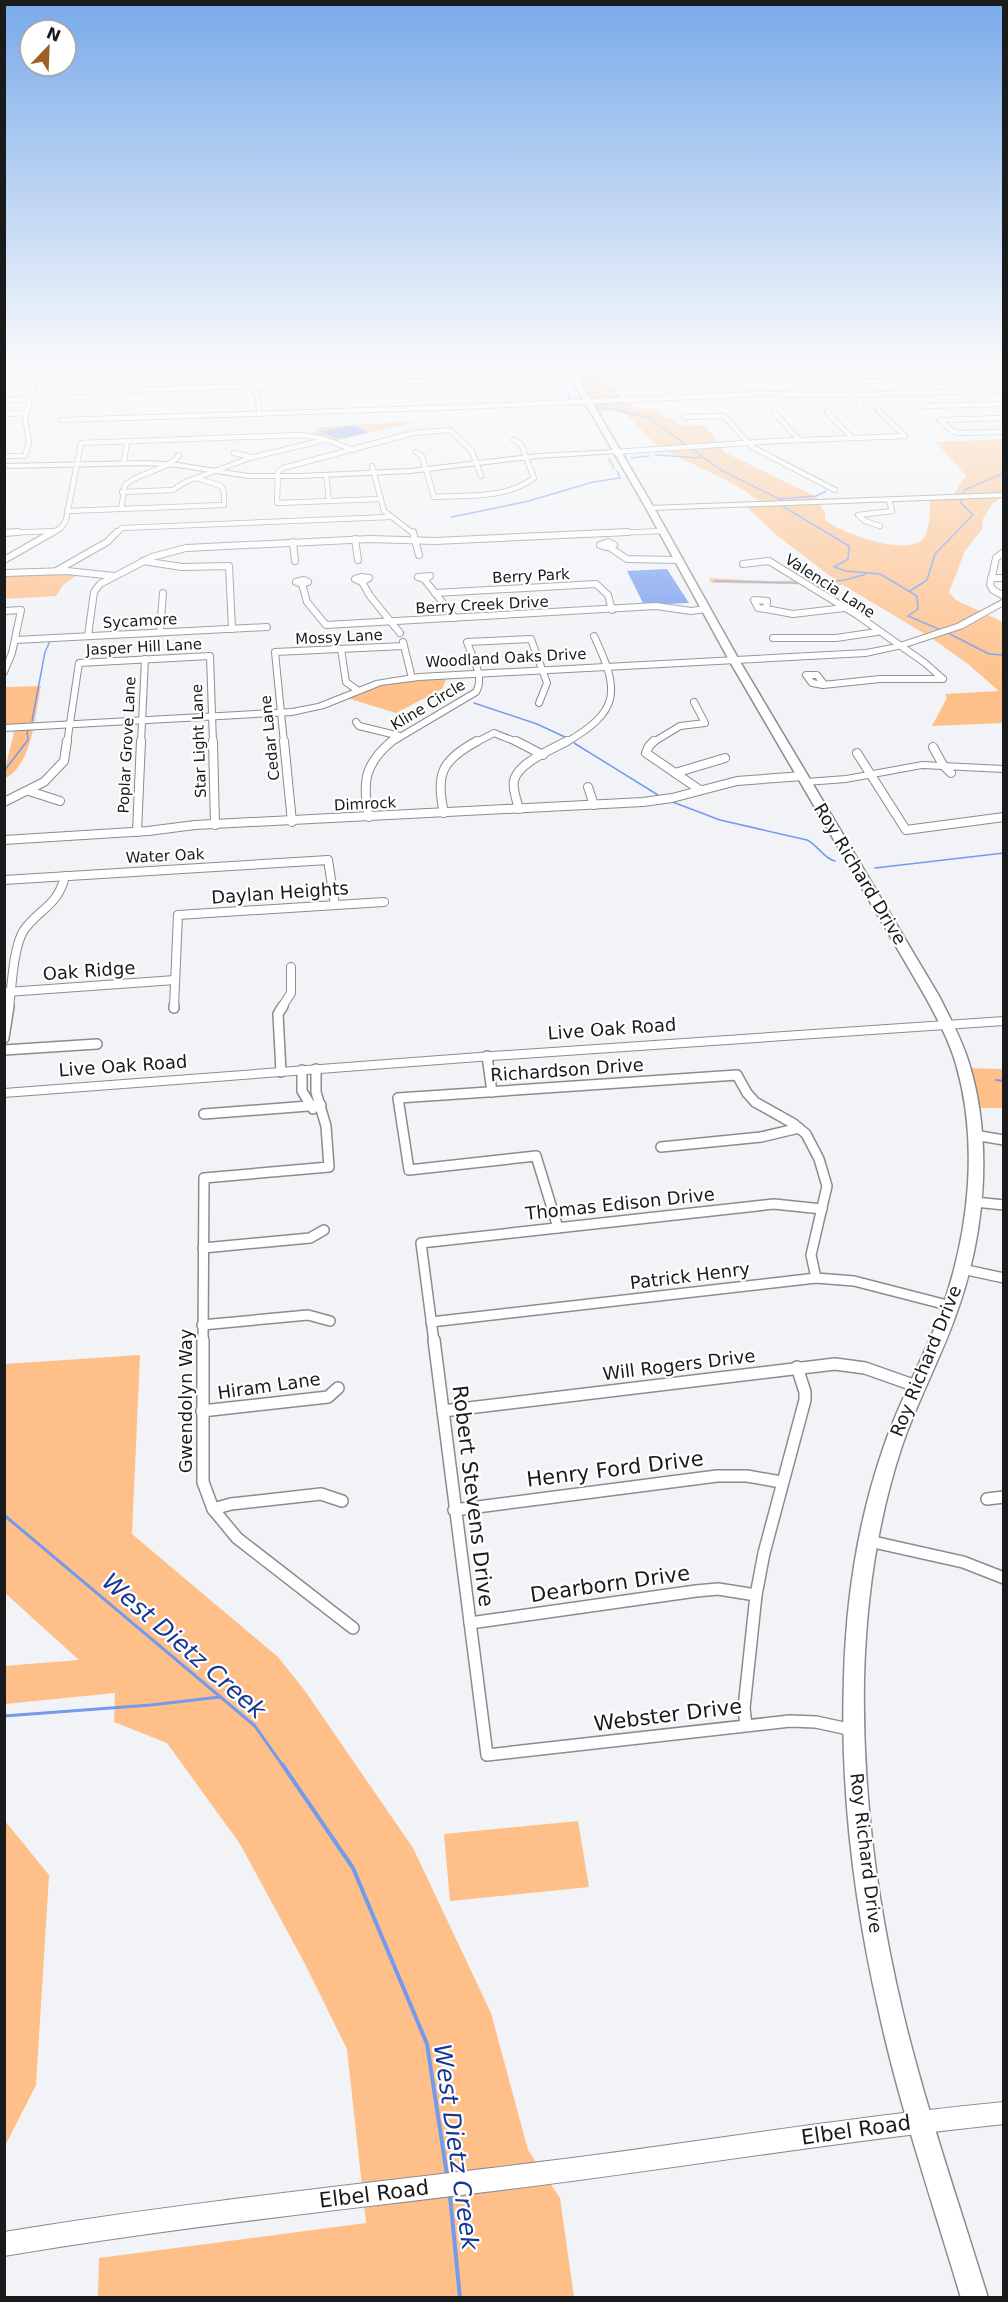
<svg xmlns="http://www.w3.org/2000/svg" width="1008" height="2302" font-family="'DejaVu Sans',sans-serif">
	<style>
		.green { fill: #ffbf88 }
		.water { fill: #749aed }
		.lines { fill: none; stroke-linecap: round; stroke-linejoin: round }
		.stream-far3 { stroke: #749aed; stroke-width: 1.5 }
		.stream-far2 { stroke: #749aed; stroke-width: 2 }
		.stream-far1 { stroke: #749aed; stroke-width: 3 }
		.stream { stroke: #749aed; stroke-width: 4 }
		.street-far4-casing { stroke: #8b8c90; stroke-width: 6 }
		.street-far3-casing { stroke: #8b8c90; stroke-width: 8 }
		.street-far2-casing { stroke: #8b8c90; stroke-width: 10 }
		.street-far1-casing { stroke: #8b8c90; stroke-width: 12 }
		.street-casing { stroke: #8b8c90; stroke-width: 14 }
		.secondary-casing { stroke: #8b8c90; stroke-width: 2 }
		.primary-casing { stroke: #8b8c90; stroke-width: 3 }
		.street-far4 { stroke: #fff; stroke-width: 4.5 }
		.street-far3 { stroke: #fff; stroke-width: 6 }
		.street-far2 { stroke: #fff; stroke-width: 8 }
		.street-far1 { stroke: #fff; stroke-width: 9 }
		.street { stroke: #fff; stroke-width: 11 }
		.secondary { fill: #fff; fill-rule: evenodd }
		.primary { fill: #fff; fill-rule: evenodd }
		.labels { text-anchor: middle; stroke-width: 4.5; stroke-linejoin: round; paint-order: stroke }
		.far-street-label { font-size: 15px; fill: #191a1b; stroke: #fff }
		.street-label { font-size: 18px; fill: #191a1b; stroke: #fff }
		.near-street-label { font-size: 21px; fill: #191a1b; stroke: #fff }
		.near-water-label { font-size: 24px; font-style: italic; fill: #153896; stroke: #fff }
	</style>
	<rect width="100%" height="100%" fill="#f1f3f7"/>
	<g class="green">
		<path d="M568,368H600L636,410L656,409L667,418H677L674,421L680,426L705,425L724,452L814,496L820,501L818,503L825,512V520C842,533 906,557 923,539C930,532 930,508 930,498L1003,497L992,504L983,519L982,529L965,551L949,592L956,600L1003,622V723L932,726L947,698L945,694L999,691L968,664L930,637L843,585L711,583L709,578L770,581L834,579L774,533L746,506L763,505C735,479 695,468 662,448C646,439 636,420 620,411L592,412Z"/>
		<polygon points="419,421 335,441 310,435 319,427"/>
		<polygon points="1003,439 1003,493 953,495 966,476 936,442"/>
		<polygon points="81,572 63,585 56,596 5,599 4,573"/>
		<polygon points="447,678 442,689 396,713 347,698 378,685 402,681"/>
		<path d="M41,686C35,713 33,765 5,778C5,761 12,745 15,727L5,728V687Z"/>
		<polygon points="963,1068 1003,1069 1003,1108 970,1108"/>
		<polygon points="140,1355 132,1534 278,1657 305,1691 413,1848 491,2013 528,2150 560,2198 574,2297 98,2297 99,2258 366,2223 347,2049 304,1962 240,1844 167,1743 114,1722 115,1693 5,1704 4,1666 79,1660 5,1593 5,1364"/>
		<polygon points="5,1821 49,1875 36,2085 5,2146"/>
		<polygon points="578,1821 589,1887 450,1901 444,1834"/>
	</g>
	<g class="water">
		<polygon points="352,425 370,432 338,439 320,432"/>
		<polygon points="667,569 689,603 644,605 627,571"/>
	</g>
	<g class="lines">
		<g class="stream-far3">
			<polyline points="550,368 565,387 570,400"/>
			<polyline points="585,368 599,397 608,408 649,418 721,470 779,499 784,507 849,546 848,559 834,567 846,571 880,574 917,596 918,609 908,616 941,630"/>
			<polyline points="571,404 578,406"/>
			<polyline points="598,408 607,408"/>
			<polyline points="656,455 701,458"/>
			<polyline points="631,458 649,456"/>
			<polyline points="609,459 614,468"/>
			<polyline points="962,496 964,490 1004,473"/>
			<polyline points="779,499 816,496 826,491"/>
			<polyline points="452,517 529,501 593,482 620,478 617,471"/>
			<polyline points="714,581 799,583"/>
			<polyline points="810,583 845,580 866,574"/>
			<polyline points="910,591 927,580 935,554 973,515 961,503 961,499"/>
			<polyline points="946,632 989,654 1004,655"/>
			<polyline points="474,703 537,724 565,737"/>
			<polyline points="32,721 45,652 51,639"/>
			<polyline points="574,743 658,795"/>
			<polyline points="4,771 28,740 27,732 30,729"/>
			<path d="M670,801L720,820L807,840C818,845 824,859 835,861"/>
			<polyline points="875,868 1004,853"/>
		</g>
		<polyline class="stream-far2" points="996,1080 1004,1081"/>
		<g class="stream-far1">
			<polyline points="4,1515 255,1726 283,1766"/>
			<polyline points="4,1716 151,1705 220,1697"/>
		</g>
		<g class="stream">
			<polyline points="282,1764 353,1868 427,2044 447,2175"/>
			<polyline points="450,2196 460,2298"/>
		</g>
		<g class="street-far4-casing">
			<g id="street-far4">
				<polyline points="600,368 627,401"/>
				<polyline points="654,368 680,398"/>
				<polyline points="724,368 728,376 721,385 729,396"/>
				<polyline points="776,368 797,383 794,389 796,393"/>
				<polyline points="829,368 851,387 854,402"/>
				<polyline points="883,368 896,380"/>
				<polyline points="959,371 1004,378"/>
				<polyline points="846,382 945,378 963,368"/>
				<polyline points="4,386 34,386 25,418 29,442 25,456 4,456"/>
				<polyline points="252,387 258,396 259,414"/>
				<polyline points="69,392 572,376"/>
				<polyline points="4,400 30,399"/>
				<polyline points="925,406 1004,404"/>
				<polyline points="878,410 905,436"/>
				<polyline points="827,412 852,438"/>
				<polyline points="775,413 799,440"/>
				<polyline points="4,414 27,413"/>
				<polyline points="684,417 724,416 752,447 835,490"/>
				<polyline points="61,420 460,407 757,394 857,395 1004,390"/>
				<polyline points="940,420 952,431 958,433 1004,432"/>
				<polyline points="940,420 1004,418"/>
				<path d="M416,452L422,456L434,497C468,495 506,499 534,478L521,444L514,440"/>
				<polyline points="615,452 776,441 905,436"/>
				<polyline points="234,453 252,457"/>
				<polyline points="124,463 127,441"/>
				<polyline points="372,466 384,511 414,534"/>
				<polyline points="326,475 329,500"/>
				<polyline points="122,492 173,490 185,482 250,458 324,440"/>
				<polyline points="381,499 277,503 278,472 283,468 413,433 450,430 472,451 481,476"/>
				<path d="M121,509L125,485C141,471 165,472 179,455"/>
				<polyline points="67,511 224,505 224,492 221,486 196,478"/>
				<polyline points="880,526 865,521 858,515 892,511 889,500"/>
				<polyline points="4,533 56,531"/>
				<polyline points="50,534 61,528 66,520 81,443 300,435 321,438 354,450"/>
				<polyline points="116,534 122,528 390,517"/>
				<polyline points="594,534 661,531"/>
			</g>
		</g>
		<g class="street-far3-casing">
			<g id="street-far3">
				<polyline points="413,532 419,555"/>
				<polyline points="4,533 18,532"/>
				<polyline points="355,539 358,560"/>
				<polyline points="293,542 295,561"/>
				<polygon points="608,542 614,545 606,547 600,545"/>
				<polyline points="609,547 627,559 676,560"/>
				<polyline points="1004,552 996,558 990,585 993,590 1004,596"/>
				<polyline points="4,560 53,532"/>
				<polyline points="143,561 182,567 229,566 232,629"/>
				<polyline points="743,564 769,561 857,615 925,663 943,679 880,679 823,685 812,683 806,675 817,675 824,684"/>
				<polyline points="56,571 107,542 117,532"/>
				<polyline points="4,573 67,571 114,576"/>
				<polygon points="430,576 424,579 418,577"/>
				<polygon points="361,577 369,578 362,582 355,579"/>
				<polyline points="991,578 1004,578"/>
				<polyline points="424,579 455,618"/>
				<polygon points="304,580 308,582 302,584 296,582"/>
				<polyline points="362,582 370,596 400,633"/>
				<polyline points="302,584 307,602 326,625 656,606 691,611 705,609"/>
				<polyline points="435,593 596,584 608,595 612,610"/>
				<polygon points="754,600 767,601 766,609 758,608"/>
				<polyline points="766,609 793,614 844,608"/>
				<polyline points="4,611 21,610 12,653 4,672"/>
				<polyline points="160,632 163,593"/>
				<polyline points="88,636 94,592 100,584 152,557 186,548 370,539 435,541 628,532"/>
				<polyline points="773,638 836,638 877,632"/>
				<polyline points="15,640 267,627"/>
				<polyline points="403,642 412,678"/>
				<polyline points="341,649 346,682 357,690"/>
				<polyline points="356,722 359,726 400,736"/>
				<polyline points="67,743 79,663 210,656 213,743"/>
				<polyline points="141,743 145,659"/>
				<polyline points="284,743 275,652 404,646"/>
				<path d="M390,743L476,692C485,677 472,657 467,642L531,639L547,683L539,703"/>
				<polyline points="475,743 494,733 519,743"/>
				<path d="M565,743C621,711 620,691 594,636"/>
				<polyline points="652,743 680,726 705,723 694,702"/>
			</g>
		</g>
		<g class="street-far2-casing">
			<g id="street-far2">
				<polyline points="213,741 215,825"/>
				<polyline points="284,741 292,822"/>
				<polyline points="516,741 543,755"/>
				<polyline points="654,741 649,746 646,753 700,790"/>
				<polyline points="933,747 943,765 951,773"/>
				<polyline points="857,753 906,830 1004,817"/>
				<polyline points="675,773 725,758"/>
				<polyline points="588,787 594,805"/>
				<polyline points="29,791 60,801"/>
				<polyline points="4,802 44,782 64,761 67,741"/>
				<path d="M519,809C517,801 512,788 514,781C517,763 553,749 567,741"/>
				<path d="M444,813C435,774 442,760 477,741"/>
				<path d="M369,817C362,783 364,764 392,741"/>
				<polyline points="137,832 141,741"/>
				<polyline points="4,840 148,831 195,825 643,802 672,798 737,781 803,776"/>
				<polyline points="4,880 328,860 335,905"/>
				<polyline points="7,992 175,980"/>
				<path d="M9,1007C12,986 13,947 24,930C40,908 58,906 65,876"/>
				<polyline points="174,1007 178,915 384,902"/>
				<polyline points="282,1007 291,993 291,967"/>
			</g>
		</g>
		<g class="street-far1-casing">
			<g id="street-far1">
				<polyline points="174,1008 174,1006"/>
				<polyline points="4,1038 9,1006"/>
				<polyline points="4,1050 97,1044"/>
				<polyline points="487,1056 492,1092"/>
				<polyline points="302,1070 302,1091 313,1109"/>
				<polyline points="281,1072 278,1014 283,1006"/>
				<polyline points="204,1114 321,1105"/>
				<polyline points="974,1135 1004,1140"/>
				<polyline points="661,1147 761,1137 799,1128"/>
				<polyline points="975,1202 1004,1205"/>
				<polyline points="558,1228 536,1156 409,1170 398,1098 737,1075 747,1093 755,1102 794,1124 806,1134 819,1159 827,1186 811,1255 816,1278"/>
				<polyline points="203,1248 310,1238 324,1230"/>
				<polyline points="962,1269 1004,1278"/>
				<polyline points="431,1322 816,1278 854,1281 951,1306"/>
				<polyline points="202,1325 308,1315 330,1321"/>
				<polyline points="203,1342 204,1178 329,1167 326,1126 316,1092 316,1069"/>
				<polyline points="434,1342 421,1243 774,1204 822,1209"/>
			</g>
		</g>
		<g class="street-casing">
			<g id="street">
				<polyline points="203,1340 203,1482 213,1509 237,1538 353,1628"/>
				<polyline points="434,1340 487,1755 790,1721 816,1722 853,1730"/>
				<polyline points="202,1411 328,1397 338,1388"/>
				<polyline points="443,1411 835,1364 865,1368 916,1386"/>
				<polyline points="987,1499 1004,1497"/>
				<polyline points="213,1509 231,1504 321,1494 342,1501"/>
				<polyline points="454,1510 717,1476 747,1476 781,1482"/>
				<polyline points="869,1541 963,1562 1004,1578"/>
				<polyline points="470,1623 696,1591 718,1589 756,1595"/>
				<polyline points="746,1725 744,1708 756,1595 764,1553 805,1400 805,1392 797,1367"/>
			</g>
		</g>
		<g class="secondary-casing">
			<g id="secondary">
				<polygon points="615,450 617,453 538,458 410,473 299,478 248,478 178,467 147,465 4,468 4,464 147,461 178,463 248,474 299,474 410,469 538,454"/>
				<polygon points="1004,493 1004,497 650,510 646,508 650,506"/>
				<polygon points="1004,599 1004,605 963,628 902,648 866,656 419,680 381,685 324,708 292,715 4,731 4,725 292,709 318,704 376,681 419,674 866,650 897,644 957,624"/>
				<polygon points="922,762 1004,766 1004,772 922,768 846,782 806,785 801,782 806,779 846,776"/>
				<polygon points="1004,1017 1004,1025 492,1060 4,1097 4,1089 492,1052"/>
				<path d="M1004,2102V2124C859,2139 716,2162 572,2181C383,2206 193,2224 4,2256V2232C193,2201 383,2182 572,2158C716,2139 859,2116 1004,2102Z"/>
			</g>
		</g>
		<g class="primary-casing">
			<path id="primary" d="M565,368H572L654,508L739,660L939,996C950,1018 962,1040 969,1063C993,1142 985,1232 958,1309C942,1356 918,1399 902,1446C877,1521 866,1600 864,1679C862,1791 877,1904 903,2013C926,2109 959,2203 988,2298H961C933,2203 900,2109 879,2012C854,1903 840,1790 844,1678C846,1599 858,1520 884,1446C900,1399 925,1356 942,1309C969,1232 979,1143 956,1064C949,1040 937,1018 925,996L729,660L646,508Z"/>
		</g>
		<use href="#street-far4" class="street-far4"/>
		<use href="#street-far3" class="street-far3"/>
		<use href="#street-far2" class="street-far2"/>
		<use href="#street-far1" class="street-far1"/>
		<use href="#street" class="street"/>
		<use href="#secondary" class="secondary"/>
		<use href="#primary" class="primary"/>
	</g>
	<linearGradient id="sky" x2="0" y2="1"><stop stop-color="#79aaea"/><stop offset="0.53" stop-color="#f9fafb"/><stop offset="1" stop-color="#f9fafb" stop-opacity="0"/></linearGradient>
	<rect width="1008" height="691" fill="url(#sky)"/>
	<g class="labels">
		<g class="far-street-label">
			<text transform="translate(531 576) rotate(-3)" y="5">Berry Park</text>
			<text transform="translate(830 586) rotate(33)" y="5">Valencia Lane</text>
			<text transform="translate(482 605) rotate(-3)" y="5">Berry Creek Drive</text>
			<text transform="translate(140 621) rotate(-3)" y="5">Sycamore</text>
			<text transform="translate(339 637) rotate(-3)" y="5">Mossy Lane</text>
			<text transform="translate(144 647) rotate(-3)" y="5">Jasper Hill Lane</text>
			<text transform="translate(506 658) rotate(-3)" y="5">Woodland Oaks Drive</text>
			<text transform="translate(428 705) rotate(-31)" y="5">Kline Circle</text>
			<text transform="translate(270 738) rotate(-96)" y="5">Cedar Lane</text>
			<text transform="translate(199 741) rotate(-92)" y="5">Star Light Lane</text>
			<text transform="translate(127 745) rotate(-87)" y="5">Poplar Grove Lane</text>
			<text transform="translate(365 804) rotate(-3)" y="5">Dimrock</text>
			<text transform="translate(165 856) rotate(-3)" y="5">Water Oak</text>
		</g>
		<g class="street-label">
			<text transform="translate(860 874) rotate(59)" y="6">Roy Richard Drive</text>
			<text transform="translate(280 893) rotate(-4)" y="6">Daylan Heights</text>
			<text transform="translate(89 971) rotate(-4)" y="6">Oak Ridge</text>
			<text transform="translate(612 1029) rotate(-4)" y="6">Live Oak Road</text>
			<text transform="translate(123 1066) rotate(-4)" y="6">Live Oak Road</text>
			<text transform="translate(567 1070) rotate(-4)" y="6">Richardson Drive</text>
			<text transform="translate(620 1204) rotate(-6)" y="6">Thomas Edison Drive</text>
			<text transform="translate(690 1276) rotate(-7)" y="6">Patrick Henry</text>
			<text transform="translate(926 1361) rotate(-68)" y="6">Roy Richard Drive</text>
			<text transform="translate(679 1365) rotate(-7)" y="6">Will Rogers Drive</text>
			<text transform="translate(269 1386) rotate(-8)" y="6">Hiram Lane</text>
			<text transform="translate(186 1401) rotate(-90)" y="6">Gwendolyn Way</text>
			<text transform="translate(866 1853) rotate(83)" y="6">Roy Richard Drive</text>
		</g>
		<g class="near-street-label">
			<text transform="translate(615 1469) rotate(-7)" y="7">Henry Ford Drive</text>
			<text transform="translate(473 1496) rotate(83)" y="7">Robert Stevens Drive</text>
			<text transform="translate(610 1584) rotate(-8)" y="7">Dearborn Drive</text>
			<text transform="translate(668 1715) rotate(-7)" y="7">Webster Drive</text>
			<text transform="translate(856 2130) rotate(-8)" y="7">Elbel Road</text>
			<text transform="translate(374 2194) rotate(-7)" y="7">Elbel Road</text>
		</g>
		<g class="near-water-label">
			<text transform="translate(184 1646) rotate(41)" y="8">West Dietz Creek</text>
			<text transform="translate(456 2147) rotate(82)" y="8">West Dietz Creek</text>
		</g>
	</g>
	<rect width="1008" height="2302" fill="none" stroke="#191a1b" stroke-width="12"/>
	<g transform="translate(48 48) rotate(23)"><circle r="28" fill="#ffffff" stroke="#a3a3a4" stroke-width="1.5"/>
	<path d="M0-4.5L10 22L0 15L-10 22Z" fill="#9d6024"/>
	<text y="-9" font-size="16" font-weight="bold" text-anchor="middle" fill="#191a1b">N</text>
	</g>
</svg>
